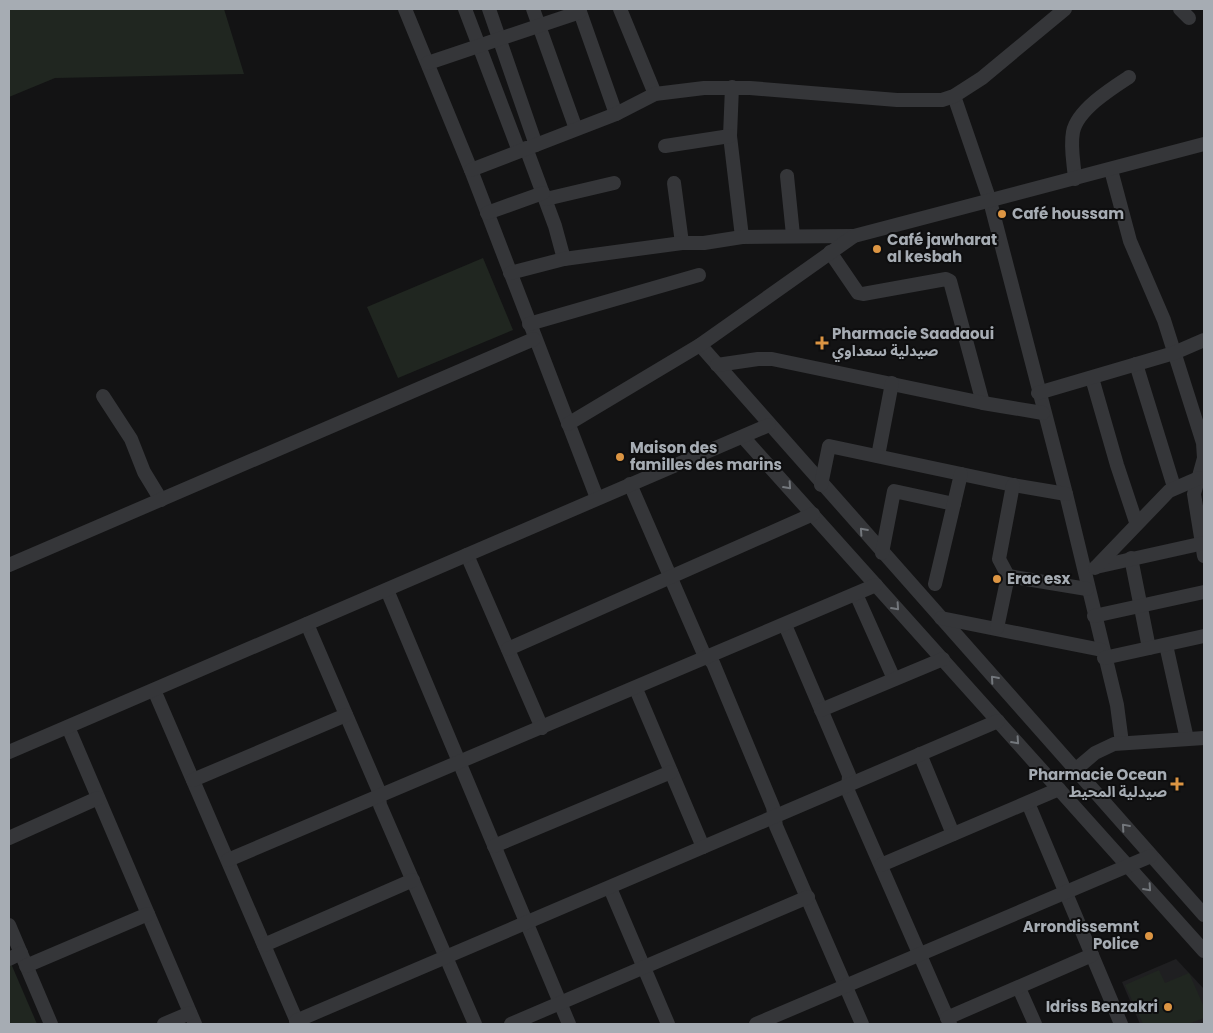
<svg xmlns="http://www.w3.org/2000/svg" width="1213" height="1033" font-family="Poppins,'Noto Sans Arabic',sans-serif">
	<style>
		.built { fill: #1f1f21 }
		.green { fill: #202620 }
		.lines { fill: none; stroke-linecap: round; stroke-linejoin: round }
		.minor { stroke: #353639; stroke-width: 14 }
		.oneway { stroke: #73777c }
		.poi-dot { fill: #dc9543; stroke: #0e0e0f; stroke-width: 2 }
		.labels { text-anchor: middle; stroke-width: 4; stroke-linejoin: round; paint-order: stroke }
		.poi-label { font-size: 15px; font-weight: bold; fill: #a6acb3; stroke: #0e0e0f; text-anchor: start }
	</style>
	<rect width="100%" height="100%" fill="#131314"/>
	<polygon class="built" points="1176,959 1204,989 1204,1024 1140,1024 1122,982"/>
	<g class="green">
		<polygon points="9,9 224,9 244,74 55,78 9,97"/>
		<polygon points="483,258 513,330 398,378 367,307"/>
		<polygon points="9,959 37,1024 9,1024"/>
		<polygon points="1159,970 1165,983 1189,973 1204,1007 1204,1018 1188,1024 1143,1024 1125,985"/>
	</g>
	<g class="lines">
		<g class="minor">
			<polyline points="405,9 471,170 597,498"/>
			<polyline points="465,9 519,151"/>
			<polyline points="489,9 536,145"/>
			<polyline points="533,9 576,129"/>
			<polyline points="579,9 616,114"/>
			<polyline points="620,9 655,94"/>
			<polyline points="1180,9 1189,18"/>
			<polyline points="428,63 580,12"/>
			<polyline points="732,87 730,136 742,237"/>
			<polyline points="954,96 990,201 1066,494 1117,705 1122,743"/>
			<polyline points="665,146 730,136"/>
			<polyline points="526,148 555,226 564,259"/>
			<polyline points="471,170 616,114 655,94 704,88 750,88 897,100 942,100 954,96 982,78 1065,9"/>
			<polyline points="1111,170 1130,241 1164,320 1203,443 1204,458 1194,494 1204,556"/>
			<polyline points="787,176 793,235"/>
			<path d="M1075,179C1074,164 1070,147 1073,132C1077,110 1112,88 1129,77"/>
			<polyline points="674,183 682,243"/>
			<polyline points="546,199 614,183"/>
			<polyline points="487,213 543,193"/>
			<polyline points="830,252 858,293 863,294 946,279 950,281 983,403"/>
			<polyline points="510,273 564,259 682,243 704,243 742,237 854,236"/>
			<polyline points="529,324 699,275"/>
			<polyline points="700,345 1204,915"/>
			<polyline points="1136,364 1174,487"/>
			<polyline points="717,365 758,359 772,359 983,403 1043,413"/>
			<polyline points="1092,378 1117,465 1136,522"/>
			<polyline points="1038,393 1174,353 1204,340"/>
			<polyline points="103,396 131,439 144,472 161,500"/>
			<polyline points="568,424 700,345 854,236 1204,144"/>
			<polyline points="743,437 1204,951"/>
			<polyline points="878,456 892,383"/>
			<polyline points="630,484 703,652 713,663 773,807 776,826 862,1024"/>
			<polyline points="821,485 829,446 1013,485 1066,494"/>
			<polyline points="882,553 894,491 954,504"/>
			<polyline points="467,555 542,728"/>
			<polyline points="1131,558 1149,648"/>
			<polyline points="9,565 534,339"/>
			<polyline points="1096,567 1204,543"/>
			<polyline points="1095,568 1169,491 1199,478"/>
			<polyline points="1008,576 1087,589"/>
			<polyline points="935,584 961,474"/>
			<polyline points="387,590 569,1024"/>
			<polyline points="856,594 894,679"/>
			<polyline points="1094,616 1204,592"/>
			<polyline points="941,618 1102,650"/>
			<polyline points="307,624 378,789 380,805 475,1024"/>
			<polyline points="785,625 849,775 848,791 950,1024"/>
			<polyline points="997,628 1008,576 999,559 1013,485"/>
			<polyline points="1166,645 1187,739"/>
			<polyline points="508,649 813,514"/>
			<polyline points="1104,658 1204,636"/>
			<polyline points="636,689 703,847"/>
			<polyline points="154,690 298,1024"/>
			<polyline points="821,710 943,659"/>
			<polyline points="68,727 195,1024"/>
			<polyline points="9,752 769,425"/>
			<polyline points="920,754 953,834"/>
			<polyline points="1075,770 1095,753 1114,744 1204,738"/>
			<polyline points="193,780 346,715"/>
			<polyline points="1028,803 1121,1024"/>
			<polyline points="9,838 98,798"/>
			<polyline points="494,846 671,772"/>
			<polyline points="228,860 876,585"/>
			<polyline points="881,865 1059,789"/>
			<polyline points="610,888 668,1024"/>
			<polyline points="9,925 51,1024"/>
			<polyline points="264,945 413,880"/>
			<polyline points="9,959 21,953"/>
			<polyline points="26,966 148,914"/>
			<polyline points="1019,988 1035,1024"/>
			<polyline points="947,1018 1092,955"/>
			<polyline points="296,1021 998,721"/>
			<polyline points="164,1024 190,1013"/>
			<polyline points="511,1024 808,897"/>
			<polyline points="756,1024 1151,856"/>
		</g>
	</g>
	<defs><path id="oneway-chevron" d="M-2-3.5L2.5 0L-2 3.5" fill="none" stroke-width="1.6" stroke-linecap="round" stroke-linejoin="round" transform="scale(1.25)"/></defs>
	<g class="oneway">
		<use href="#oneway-chevron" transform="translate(788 486) rotate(48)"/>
		<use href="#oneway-chevron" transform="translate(863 531) rotate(-132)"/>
		<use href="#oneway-chevron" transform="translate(896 607) rotate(48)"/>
		<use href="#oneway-chevron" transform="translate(994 679) rotate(-131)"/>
		<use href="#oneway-chevron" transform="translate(1016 741) rotate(48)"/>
		<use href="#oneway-chevron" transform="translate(1125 827) rotate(-131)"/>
		<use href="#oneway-chevron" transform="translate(1148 888) rotate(48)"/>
	</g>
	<g class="poi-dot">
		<circle cx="1002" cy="214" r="5"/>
		<circle cx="877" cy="249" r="5"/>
		<path d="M819.5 335.5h5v5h5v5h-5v5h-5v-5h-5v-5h5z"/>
		<circle cx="620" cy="457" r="5"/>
		<circle cx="997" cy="579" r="5"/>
		<path d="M1174.5 776.5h5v5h5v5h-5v5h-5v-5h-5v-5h5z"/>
		<circle cx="1149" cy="936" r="5"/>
		<circle cx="1168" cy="1007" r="5"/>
	</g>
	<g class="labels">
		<g class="poi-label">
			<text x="1012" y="219">Café houssam</text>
			<text x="887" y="245">Café jawharat<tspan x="887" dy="17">al kesbah</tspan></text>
			<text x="832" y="339">Pharmacie Saadaoui<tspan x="832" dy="17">صيدلية سعداوي</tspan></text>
			<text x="630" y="453">Maison des<tspan x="630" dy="17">familles des marins</tspan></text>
			<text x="1007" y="584">Erac esx</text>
			<text x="1167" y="780" text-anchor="end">Pharmacie Ocean<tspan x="1167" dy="17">صيدلية المحيط</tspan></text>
			<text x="1139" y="932" text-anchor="end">Arrondissemnt<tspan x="1139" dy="17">Police</tspan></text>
			<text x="1158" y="1012" text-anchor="end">Idriss Benzakri</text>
		</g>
	</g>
	<rect width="1213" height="1033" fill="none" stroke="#a6acb3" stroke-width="20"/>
</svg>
